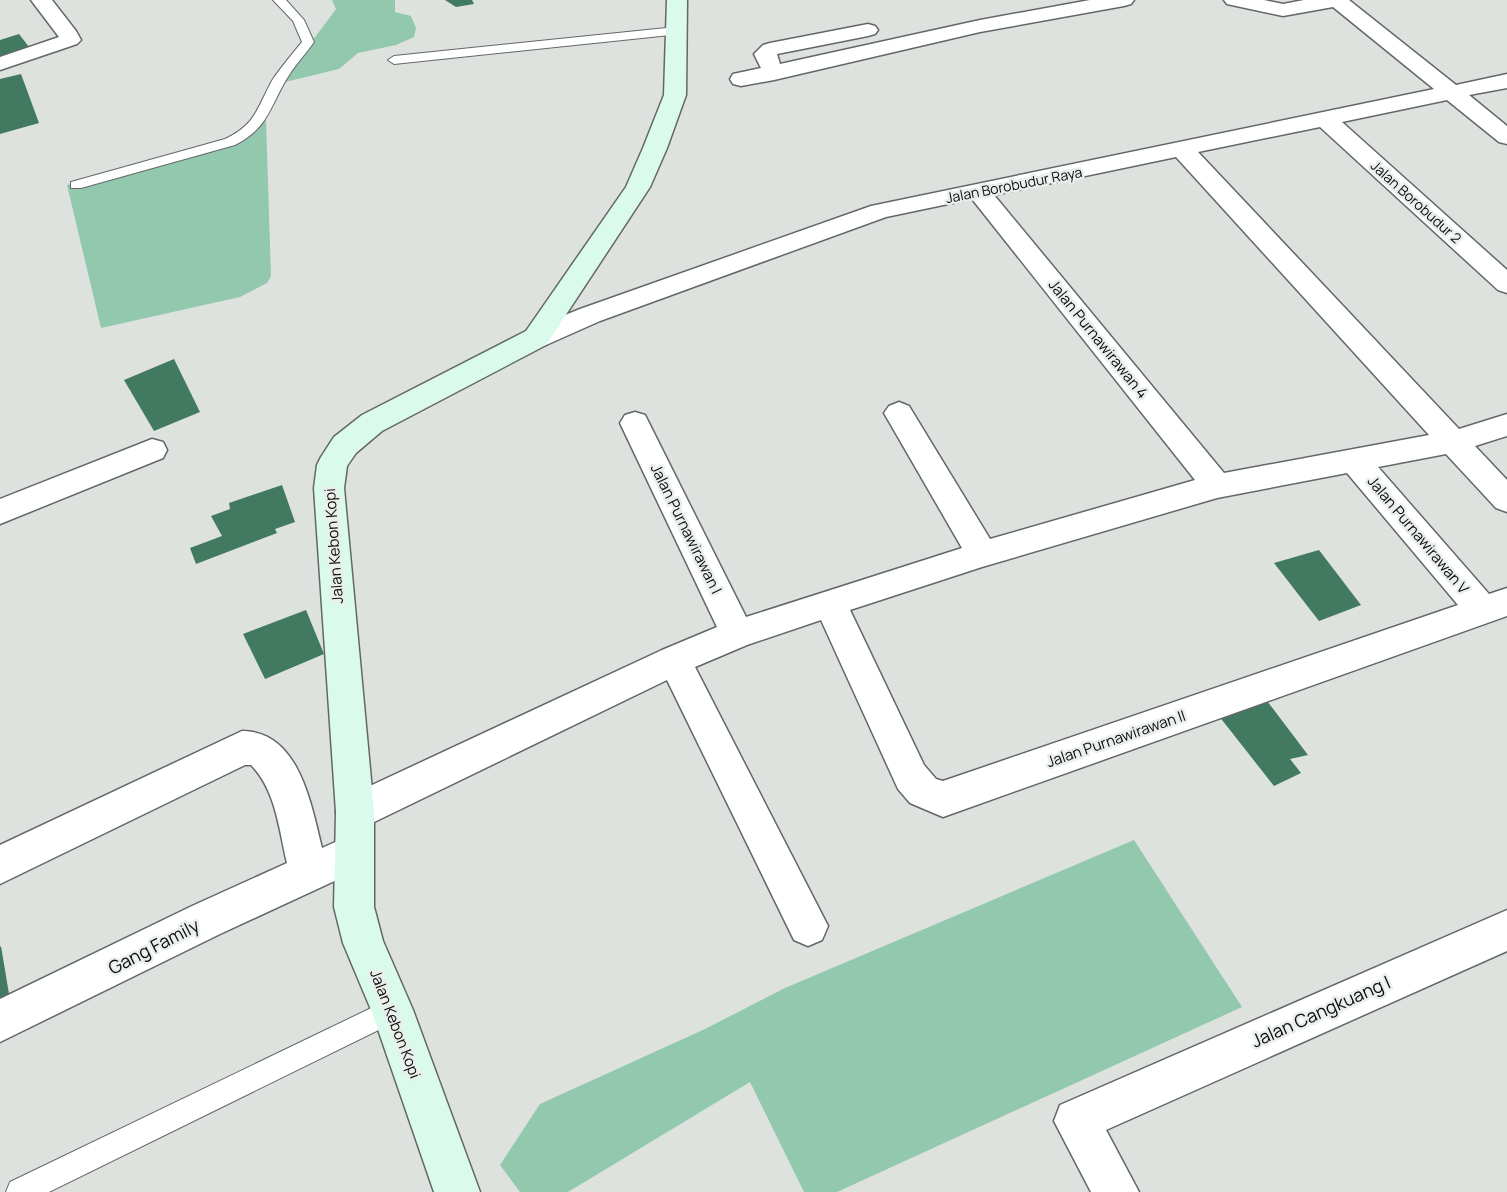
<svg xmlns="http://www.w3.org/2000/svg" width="1507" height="1192" font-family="Manrope,sans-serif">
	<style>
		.green { fill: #92c8ae }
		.building { fill: #417a61 }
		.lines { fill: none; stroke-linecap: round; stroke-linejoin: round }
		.lane-casing { stroke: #636866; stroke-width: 2 }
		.street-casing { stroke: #636866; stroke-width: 3 }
		.secondary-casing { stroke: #636866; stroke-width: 3 }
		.lane { fill: #fff; fill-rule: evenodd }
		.street { fill: #fff; fill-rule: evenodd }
		.secondary { fill: #dafaec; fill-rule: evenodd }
		.labels { text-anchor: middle; stroke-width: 5; stroke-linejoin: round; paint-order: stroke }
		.far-street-label { font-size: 14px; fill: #0a0c0b; stroke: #eaefec }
		.street-label { font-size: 15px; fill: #0a0c0b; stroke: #eaefec }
		.near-street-label { font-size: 18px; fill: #0a0c0b; stroke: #eaefec }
	</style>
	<rect width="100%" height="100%" fill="#dde2df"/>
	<g class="green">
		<polygon points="332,0 395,0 395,12 411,16 416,28 414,37 396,45 358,53 339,69 281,83 336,9"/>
		<polygon points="266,120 271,276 267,283 240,297 101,328 67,185 225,140 251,131"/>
		<polygon points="1134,840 1242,1007 837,1192 804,1192 750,1082 568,1192 520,1192 500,1165 540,1104 705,1029 785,988"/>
	</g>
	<g class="building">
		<polygon points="445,0 472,0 474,4 456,7"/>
		<polygon points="19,34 29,47 0,56 0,40"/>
		<polygon points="21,74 39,123 0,134 0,79"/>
		<polygon points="174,359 200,412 154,431 124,380"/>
		<polygon points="282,485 295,522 275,529 277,533 196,564 190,548 222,536 211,516 230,509 229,503"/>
		<polygon points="1319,550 1361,605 1319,621 1274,563"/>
		<polygon points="306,610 324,654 265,679 243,634"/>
		<polygon points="1261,693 1308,755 1290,759 1301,773 1274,786 1215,711"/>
		<polygon points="1,946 10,1000 0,1004 0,947"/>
	</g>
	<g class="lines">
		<g class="lane-casing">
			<g id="lane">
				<path d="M273,0H286L304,20L314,42C305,55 294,66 286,80C269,109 268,128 235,145L81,188H71V182L225,139C257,124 257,107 273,79C282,66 292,54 302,42L293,21Z"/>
				<polygon points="676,27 682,31 680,34 394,64 388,60 394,56"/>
				<polygon points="392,998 401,1001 404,1010 401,1019 49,1192 6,1192 10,1182"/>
			</g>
		</g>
		<g class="street-casing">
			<g id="street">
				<polygon points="31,0 52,0 76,31 81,40 77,44 0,70 0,57 59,37"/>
				<polygon points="1090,0 1134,0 1131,4 1124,6 980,32 774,80 741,86 733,84 730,79 733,74 761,68 754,54 763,45 770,43 868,24 875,26 878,30 875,34 868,36 777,54 780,64 980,20"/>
				<path d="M1224,0H1264L1283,4L1304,0H1349L1456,85L1507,74V88L1469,95L1507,126V144L1499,142L1447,100L1342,122L1507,270V293L1498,290L1320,127L1198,152L1459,429L1507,414V436L1475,446L1507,480V512L1496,508L1446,454L1378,467L1489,594L1507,588V616L943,817L910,803L898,789L821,620L747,645L695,667L828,926L822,940L808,946L794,940L667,680L368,825L355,830L342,825L336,812L342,799L662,650L717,627L620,423L625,415L635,412L645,415L746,617L962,548L884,413L889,406L899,402L909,406L990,539L1195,480L972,199L886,217L600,321L546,345L536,347L526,345L522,338L526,331L580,309L871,206L1434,89L1333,7L1283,16L1227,4ZM1176,157L1429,435L1224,473L994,195ZM1347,473L1458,605L943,781L936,779L924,765L850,610L982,567L1217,498Z"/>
				<polygon points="152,439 163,442 167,450 163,458 0,524 0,499"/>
				<path d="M242,731C299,731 311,804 322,848L353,834L367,840L372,853L367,866L220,934L0,1042V999L192,906L287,863C279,830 276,790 251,765H245L0,884V845Z"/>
				<polygon points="1507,910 1507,951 1106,1130 1139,1192 1091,1192 1054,1121 1060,1105"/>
			</g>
		</g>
		<g class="secondary-casing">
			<polygon id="secondary" points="667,0 687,0 686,95 667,148 650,187 546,345 382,431 356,453 347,466 344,488 374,812 374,907 383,941 413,1010 480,1192 434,1192 372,1012 343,943 334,907 336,812 314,488 317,465 321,457 334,437 362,415 526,331 626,187 643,148 664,95"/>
		</g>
		<use href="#lane" class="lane"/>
		<use href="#street" class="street"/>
		<use href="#secondary" class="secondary"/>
	</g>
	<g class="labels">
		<g class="far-street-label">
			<text transform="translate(1014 185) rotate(-11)" y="5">Jalan Borobudur Raya</text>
			<text transform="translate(1416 202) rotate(42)" y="5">Jalan Borobudur 2</text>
		</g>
		<g class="street-label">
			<text transform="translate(1098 339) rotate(51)" y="5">Jalan Purnawirawan 4</text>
			<text transform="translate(686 529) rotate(64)" y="5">Jalan Purnawirawan I</text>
			<text transform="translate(1418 535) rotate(50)" y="5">Jalan Purnawirawan V</text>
			<text transform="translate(334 546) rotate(-94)" y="5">Jalan Kebon Kopi</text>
			<text transform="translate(1116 739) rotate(-19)" y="5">Jalan Purnawirawan II</text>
			<text transform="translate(395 1024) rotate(69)" y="5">Jalan Kebon Kopi</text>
		</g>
		<g class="near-street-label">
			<text transform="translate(154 947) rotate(-27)" y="6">Gang Family</text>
			<text transform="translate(1321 1012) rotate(-24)" y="6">Jalan Cangkuang I</text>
		</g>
	</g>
</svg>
